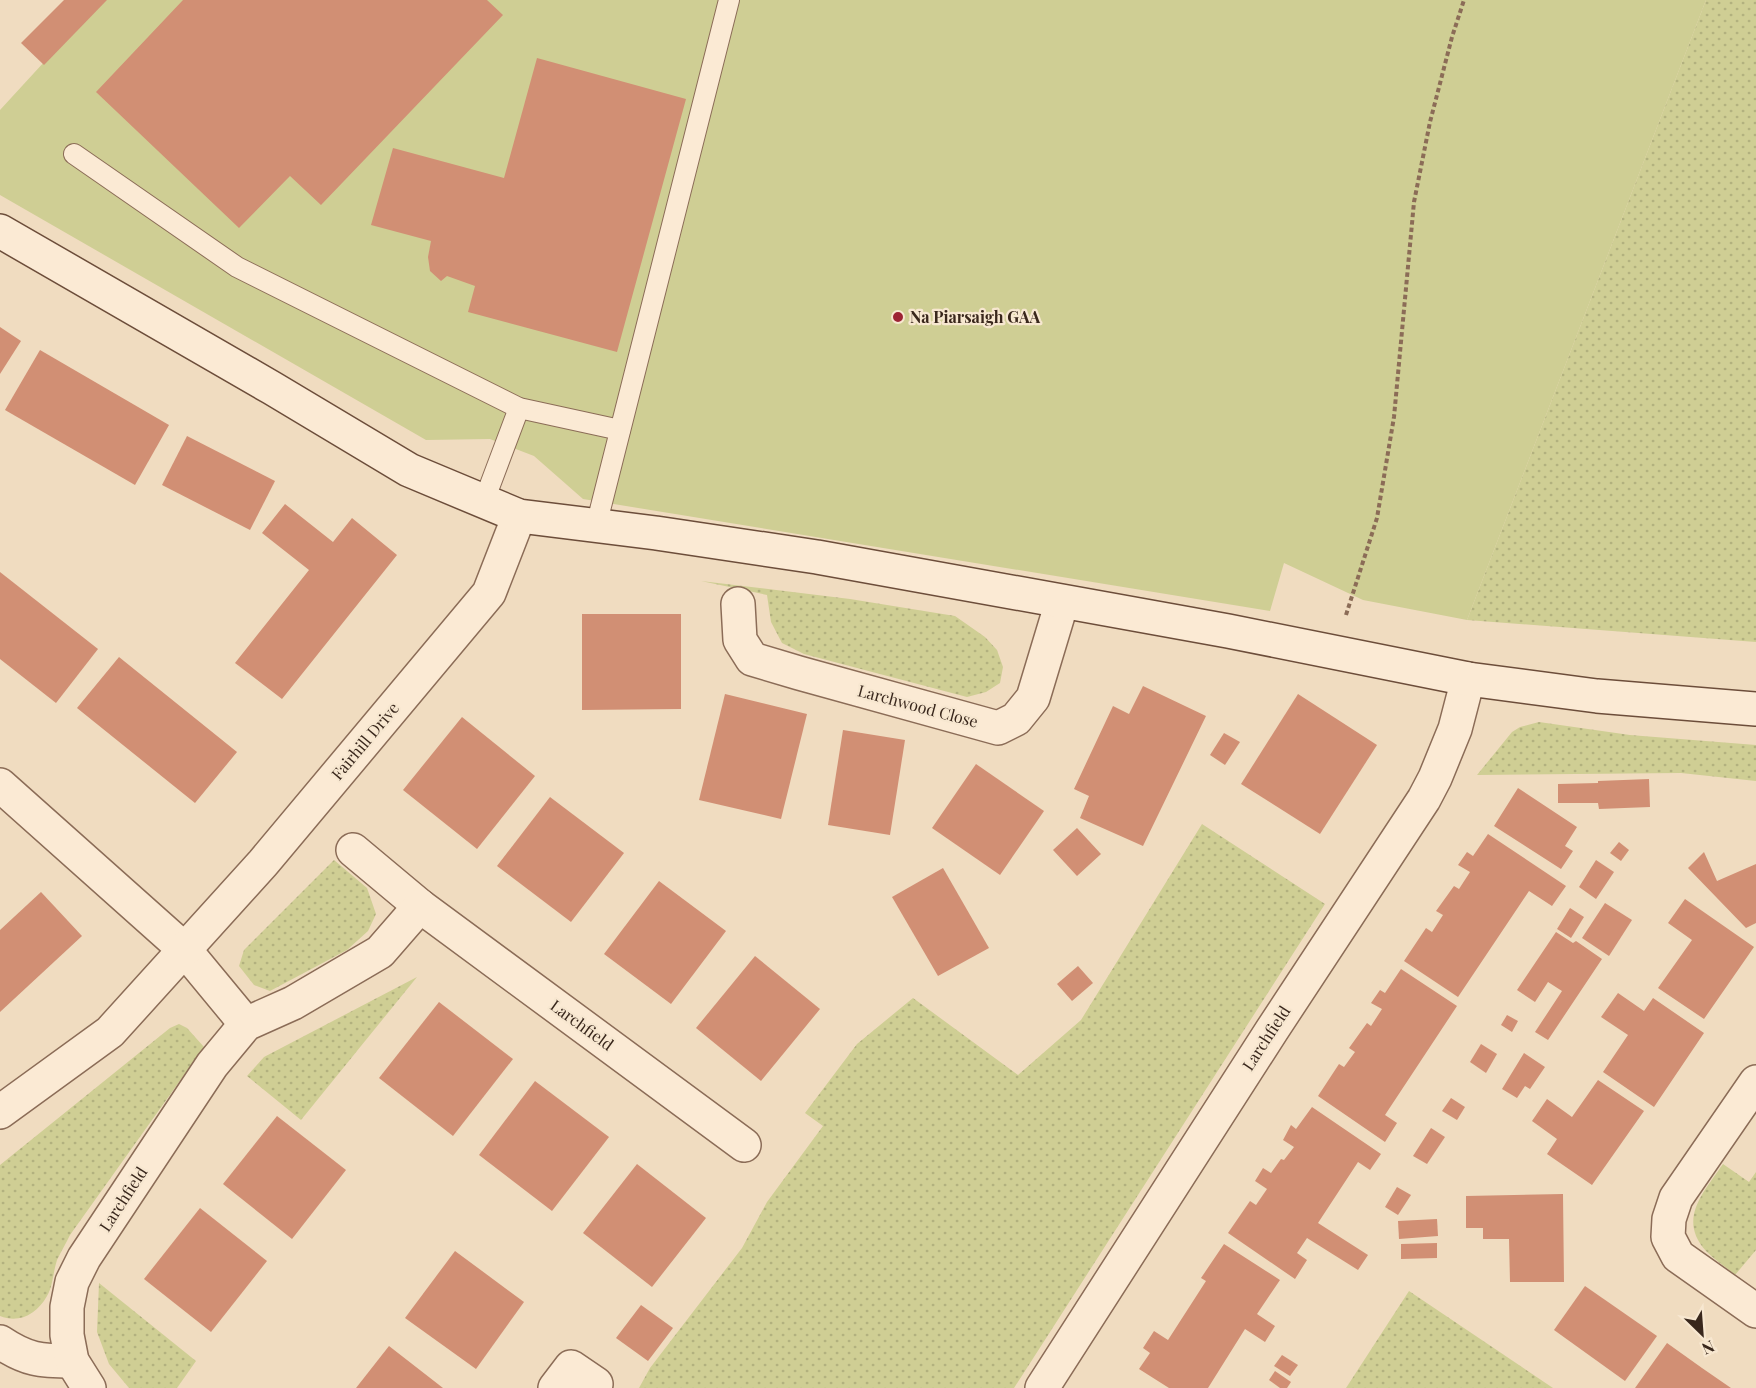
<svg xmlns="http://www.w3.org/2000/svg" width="1756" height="1388" font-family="'Playfair Display',serif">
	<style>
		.grass { fill: url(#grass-dots) }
		.pitch { fill: #cfce94 }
		.building { fill: #d18f74 }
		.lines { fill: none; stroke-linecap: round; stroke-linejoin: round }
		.lane-casing { stroke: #8b6c57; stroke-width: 22 }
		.street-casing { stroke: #8b6c57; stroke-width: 36 }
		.secondary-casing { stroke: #6c4d3a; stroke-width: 36 }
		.path { stroke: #8b6c57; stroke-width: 4; stroke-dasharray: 4.5 3; stroke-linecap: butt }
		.lane { stroke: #fbead4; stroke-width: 20 }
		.street { stroke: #fbead4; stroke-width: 33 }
		.secondary { stroke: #fbead4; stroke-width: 33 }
		.poi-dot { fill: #9d2334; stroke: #f7e7d0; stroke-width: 2 }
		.labels { text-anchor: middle; stroke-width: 4.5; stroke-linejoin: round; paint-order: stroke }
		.poi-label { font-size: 16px; font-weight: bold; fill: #39271c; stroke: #f7e7d0; text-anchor: start }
		.street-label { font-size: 16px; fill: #39271c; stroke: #f7e7d0 }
	</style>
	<defs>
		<pattern id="grass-dots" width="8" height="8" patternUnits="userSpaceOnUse" patternTransform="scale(1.5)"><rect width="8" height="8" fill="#cfce94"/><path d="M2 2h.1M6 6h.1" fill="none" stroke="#b2b17f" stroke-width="1.8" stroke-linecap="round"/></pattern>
	</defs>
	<rect width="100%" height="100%" fill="#f0dcc0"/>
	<g class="grass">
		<polygon points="1706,0 1756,0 1756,642 1467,620"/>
		<polygon points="701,581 850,599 955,616 985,637 997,650 1003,667 1000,683 986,692 967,697 804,654 782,643 771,622 767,595"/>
		<polygon points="1539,722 1630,735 1756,745 1756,781 1681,773 1477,775 1512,732 1520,727"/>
		<polygon points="1202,824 1325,904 1014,1388 639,1388 650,1368 742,1248 767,1202 823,1126 805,1113 857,1044 913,998 1018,1075 1081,1020"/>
		<polygon points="334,860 367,888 376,914 368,931 347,950 270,991 254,985 239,966 244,950"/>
		<polygon points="417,977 301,1120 247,1076 264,1057"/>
		<path d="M179,1024L187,1028L204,1047L70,1235C66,1243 61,1252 57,1260C53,1272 53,1286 47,1296C37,1314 19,1324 0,1316V1165L170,1028Z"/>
		<path d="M1723,1164L1749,1182L1756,1172V1250L1735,1275C1726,1267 1715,1260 1706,1251C1677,1219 1704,1192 1723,1164Z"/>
		<polygon points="99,1283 196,1361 177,1388 129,1388 109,1364 97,1332"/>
		<polygon points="1409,1291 1553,1388 1346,1388"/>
	</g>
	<polygon class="pitch" points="101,0 1706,0 1467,620 1363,600 1284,563 1270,611 583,499 534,456 490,439 426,440 0,195 0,110"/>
	<g class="building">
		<polygon points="64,0 107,0 44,65 21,43"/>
		<polygon points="183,0 487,0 503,15 321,205 290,176 239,228 96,92"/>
		<polygon points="537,58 686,99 617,352 468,312 475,286 447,276 441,281 430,271 428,257 431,241 371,225 393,148 504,178"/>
		<polygon points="0,327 21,341 0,374"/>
		<polygon points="40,350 169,425 135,485 5,410"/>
		<polygon points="187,436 275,481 250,530 162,485"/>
		<polygon points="285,504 333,542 352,518 397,555 282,699 235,663 309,570 262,533"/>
		<polygon points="0,572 98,649 56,703 0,659"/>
		<polygon points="582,614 681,614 681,709 582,710"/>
		<polygon points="119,657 237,752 195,803 77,708"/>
		<polygon points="1143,686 1206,716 1143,846 1080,818 1089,796 1074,789 1113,706 1129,714"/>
		<polygon points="725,694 807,714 781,819 699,800"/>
		<polygon points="1298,694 1377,745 1320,834 1241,784"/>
		<polygon points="462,717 535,776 477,849 403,790"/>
		<polygon points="843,730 905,740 890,835 828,825"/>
		<polygon points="1224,733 1240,742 1225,765 1210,755"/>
		<polygon points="976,764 1044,811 1000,875 932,828"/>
		<polygon points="1649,779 1650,807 1599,809 1598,803 1558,803 1558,784 1598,783 1598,781"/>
		<polygon points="1518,788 1577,827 1565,846 1573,851 1561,869 1494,826"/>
		<polygon points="550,797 624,853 571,922 497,866"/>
		<polygon points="1077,828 1101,854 1077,876 1053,850"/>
		<polygon points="1488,834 1566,886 1552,906 1529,891 1458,997 1404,961 1426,928 1432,932 1443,915 1436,911 1454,886 1459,889 1470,872 1458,865 1467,852 1473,856"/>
		<polygon points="1619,842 1629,850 1621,861 1610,853"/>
		<polygon points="1704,852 1717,881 1756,864 1756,923 1746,928 1688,868"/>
		<polygon points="1596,860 1614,872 1596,899 1579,887"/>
		<polygon points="943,868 989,948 938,976 892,897"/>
		<polygon points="659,881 726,931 671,1004 604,954"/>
		<polygon points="41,892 82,936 0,1012 0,930"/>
		<polygon points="1685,899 1754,947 1704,1019 1658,988 1692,940 1668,923"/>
		<polygon points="1605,903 1632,920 1609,956 1582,938"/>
		<polygon points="1570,908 1584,917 1571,938 1557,929"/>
		<polygon points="1556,932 1573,943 1576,941 1602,959 1548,1040 1535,1032 1562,991 1548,982 1535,1002 1517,990"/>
		<polygon points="755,956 820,1009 761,1081 696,1028"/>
		<polygon points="1078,966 1093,983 1072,1001 1057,984"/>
		<polygon points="1401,969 1457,1006 1385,1115 1397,1123 1385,1142 1318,1096 1339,1064 1344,1067 1355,1052 1349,1048 1367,1023 1371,1026 1382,1009 1371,1003 1380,990 1385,993"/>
		<polygon points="1618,993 1644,1011 1653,998 1704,1033 1654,1107 1603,1072 1628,1035 1601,1017"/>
		<polygon points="439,1002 513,1059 453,1136 379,1078"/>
		<polygon points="1507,1015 1518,1021 1512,1032 1501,1025"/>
		<polygon points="1481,1044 1497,1054 1486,1073 1470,1062"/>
		<polygon points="1524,1053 1545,1067 1530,1089 1525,1086 1517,1098 1502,1089"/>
		<polygon points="1598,1080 1644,1111 1592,1185 1547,1154 1557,1139 1532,1121 1547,1099 1572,1117"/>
		<polygon points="535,1081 609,1137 552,1211 479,1155"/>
		<polygon points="1451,1098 1465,1107 1457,1120 1442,1111"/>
		<polygon points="1312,1107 1381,1154 1370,1170 1358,1162 1318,1223 1368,1255 1358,1270 1307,1238 1297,1253 1307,1260 1295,1279 1228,1233 1250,1201 1256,1205 1267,1189 1255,1181 1263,1168 1271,1173 1281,1159 1284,1160 1294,1147 1283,1140 1291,1125 1296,1129"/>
		<polygon points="277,1116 346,1170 292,1239 223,1184"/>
		<polygon points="1431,1128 1445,1137 1427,1164 1413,1156"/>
		<polygon points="637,1164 706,1218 652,1287 583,1233"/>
		<polygon points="1397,1187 1411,1195 1398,1215 1385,1207"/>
		<polygon points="1563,1194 1564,1282 1510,1282 1509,1239 1483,1239 1483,1228 1466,1228 1466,1196"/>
		<polygon points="200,1208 267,1261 211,1332 144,1279"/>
		<polygon points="1437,1219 1438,1236 1399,1239 1398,1221"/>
		<polygon points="1437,1243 1437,1258 1401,1259 1401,1244"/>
		<polygon points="1224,1244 1280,1280 1257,1314 1275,1326 1265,1342 1245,1329 1208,1388 1169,1388 1139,1369 1150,1353 1143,1348 1154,1331 1168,1340 1206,1281 1201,1278"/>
		<polygon points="455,1251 524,1302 476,1369 405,1318"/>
		<polygon points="1585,1286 1657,1336 1625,1381 1554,1330"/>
		<polygon points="641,1305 673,1328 648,1361 616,1338"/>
		<polygon points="1667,1343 1702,1368 1731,1388 1635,1388"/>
		<polygon points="389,1346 443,1388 356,1388"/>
		<polygon points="1282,1355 1298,1365 1290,1376 1274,1366"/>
		<polygon points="1275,1371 1291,1382 1287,1388 1280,1388 1269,1380"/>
	</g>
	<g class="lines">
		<g class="lane-casing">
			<g id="lane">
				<polyline points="74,154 237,267 519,408 620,430"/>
				<polyline points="484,501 519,408"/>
				<polyline points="596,526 729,0"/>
			</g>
		</g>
		<g class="street-casing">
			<g id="street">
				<polyline points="738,604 740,640 752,659 799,673 998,728 1016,719 1033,698 1062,602"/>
				<polyline points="0,785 184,949 246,1024"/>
				<polyline points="353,850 420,906 744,1145"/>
				<polyline points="1756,1082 1676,1198 1669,1219 1668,1237 1678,1256 1756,1311"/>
				<polyline points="0,1112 110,1032 263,863 489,593 519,516"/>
				<path d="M0,1342C27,1360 40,1361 72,1361"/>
				<polyline points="89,1388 72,1361 67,1335 67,1307 72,1282 84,1258 212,1065 246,1024 293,1003 380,952 420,906"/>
				<polyline points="555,1388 571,1367 596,1384"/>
				<polyline points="1042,1388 1272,1030 1424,799 1435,778 1455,729 1468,679"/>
			</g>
		</g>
		<g class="secondary-casing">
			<polyline id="secondary" points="0,231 272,388 409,470 519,516 656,533 817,557 1228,631 1468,679 1597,696 1756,709"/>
		</g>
		<polyline class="path" points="1346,615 1377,518 1394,417 1414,202 1430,122 1452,37 1464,0"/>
		<use href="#lane" class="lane"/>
		<use href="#street" class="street"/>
		<use href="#secondary" class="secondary"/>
	</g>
	<circle class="poi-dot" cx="898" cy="317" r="6"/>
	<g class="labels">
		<g class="poi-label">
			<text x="910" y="323">Na Piarsaigh GAA</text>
		</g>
		<g class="street-label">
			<text transform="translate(918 706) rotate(15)" y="6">Larchwood Close</text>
			<text transform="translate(365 741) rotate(-50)" y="6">Fairhill Drive</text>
			<text transform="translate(582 1025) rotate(36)" y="6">Larchfield</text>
			<text transform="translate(1266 1038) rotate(-57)" y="6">Larchfield</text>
			<text transform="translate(123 1199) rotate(-57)" y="6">Larchfield</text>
		</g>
	</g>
	<g transform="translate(1702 1334) rotate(155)" stroke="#f7e7d0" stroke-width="4.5" paint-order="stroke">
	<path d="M0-4.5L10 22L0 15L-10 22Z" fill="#39271c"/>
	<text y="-9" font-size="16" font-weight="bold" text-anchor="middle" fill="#39271c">N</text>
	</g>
</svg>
